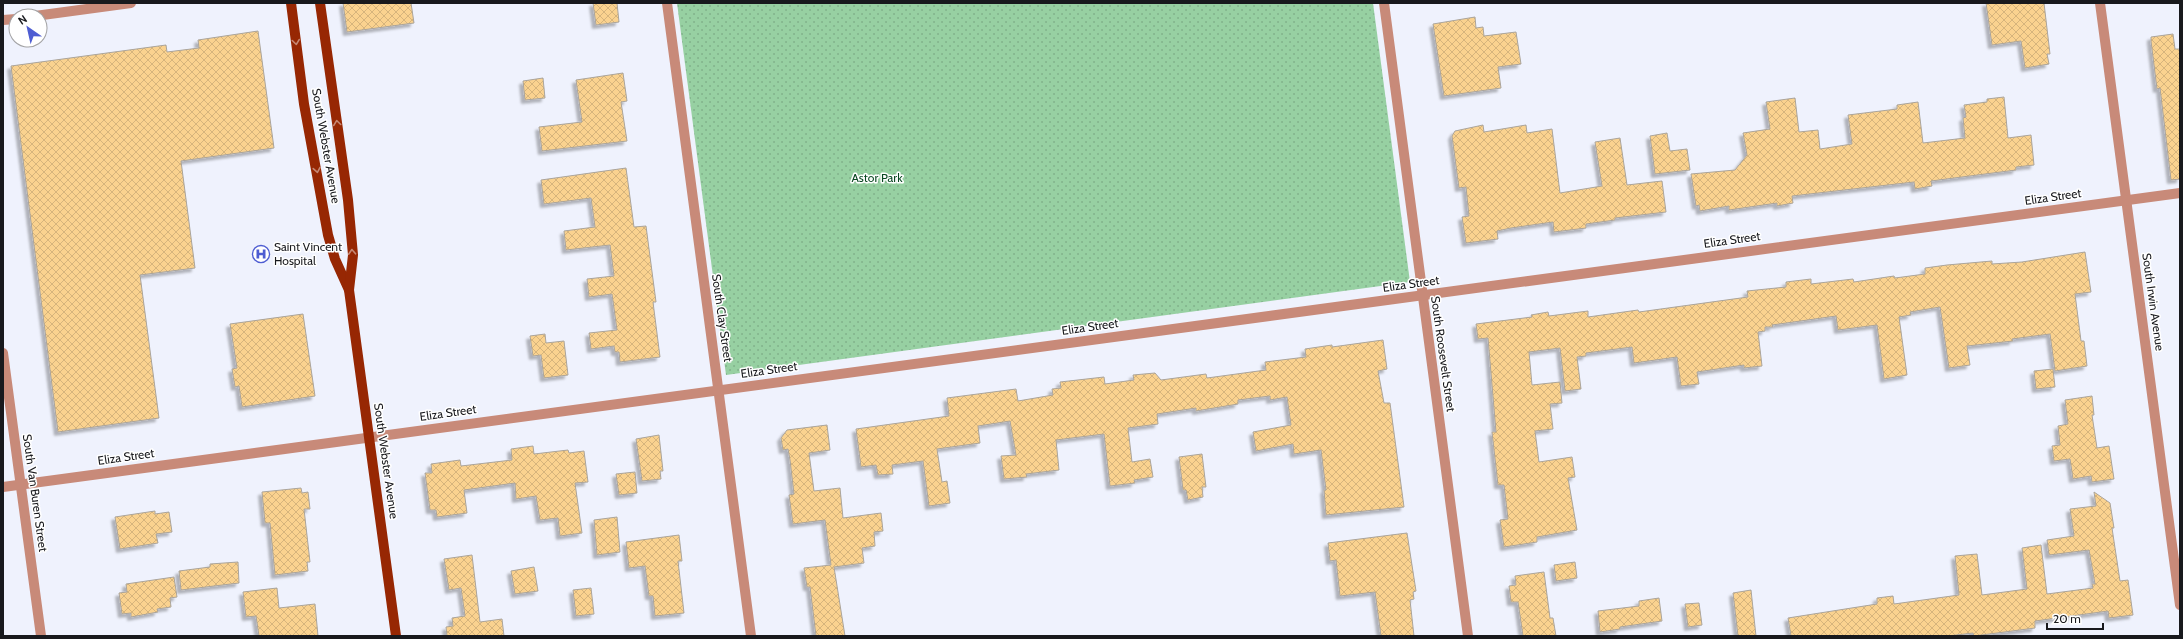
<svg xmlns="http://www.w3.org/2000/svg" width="2183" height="639" font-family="Cabin,sans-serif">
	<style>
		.park { fill: url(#park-dots) }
		.building { fill: url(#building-cross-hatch); stroke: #aaa49b; filter: url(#shadow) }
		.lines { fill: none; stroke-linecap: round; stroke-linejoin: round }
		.minor { stroke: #c88a79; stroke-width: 10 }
		.major { stroke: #972703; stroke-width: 10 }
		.oneway { stroke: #c68874 }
		.labels { text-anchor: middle; stroke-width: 3; stroke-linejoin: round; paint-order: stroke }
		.street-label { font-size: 12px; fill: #18191d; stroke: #fff }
		.park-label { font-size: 12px; fill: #094821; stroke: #fff }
		.poi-label { font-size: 12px; fill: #18191d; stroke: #fff; text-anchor: start }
	</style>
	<defs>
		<pattern id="park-dots" width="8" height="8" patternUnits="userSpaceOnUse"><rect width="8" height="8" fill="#97d0a2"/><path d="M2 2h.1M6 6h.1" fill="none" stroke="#81b28b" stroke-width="1.8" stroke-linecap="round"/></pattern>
		<pattern id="building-cross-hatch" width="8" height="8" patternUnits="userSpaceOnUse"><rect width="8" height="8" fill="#fad28f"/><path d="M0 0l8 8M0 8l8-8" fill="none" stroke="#d6b47b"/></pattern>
		<filter id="shadow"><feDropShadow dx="-3.5" dy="3.5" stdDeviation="1" flood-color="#0004"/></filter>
	</defs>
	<rect width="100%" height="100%" fill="#eff2fd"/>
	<polygon class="park" points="677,3 1373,3 1410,282 726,375"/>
	<g class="building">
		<polygon points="343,3 411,3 414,23 347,32"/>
		<polygon points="593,3 617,3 619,22 596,25"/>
		<polygon points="1986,3 2044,3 2050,54 2047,54 2049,64 2025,68 2021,41 1992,45"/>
		<polygon points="1475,17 1476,28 1483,27 1484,36 1516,32 1521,64 1498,67 1501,88 1444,96 1433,24"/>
		<polygon points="258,31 274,148 181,161 195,268 140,275 159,418 58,432 11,66 166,45 167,52 199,48 198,40"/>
		<polygon points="2173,34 2175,49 2180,49 2180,179 2171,180 2160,88 2157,89 2151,41 2151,37"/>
		<polygon points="623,73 627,101 621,102 627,141 542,151 539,127 582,122 576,80"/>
		<polygon points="543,78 545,98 525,100 523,81"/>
		<polygon points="2004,97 2008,138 2031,135 2034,165 2016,167 2016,170 1931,181 1932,186 1915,189 1914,182 1792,196 1793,203 1777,206 1777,203 1729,210 1729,206 1700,211 1699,205 1696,206 1691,174 1735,170 1747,155 1743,133 1770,129 1766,102 1795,98 1799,132 1818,130 1820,149 1852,144 1848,115 1897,109 1897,105 1918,102 1923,143 1965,138 1963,118 1966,117 1964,105 1987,102 1987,99"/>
		<polygon points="1483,125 1484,132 1526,125 1527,133 1552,129 1560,193 1602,186 1595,142 1620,138 1627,185 1662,181 1666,212 1615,218 1615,220 1586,224 1586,228 1554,232 1553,222 1511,228 1497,231 1498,239 1466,243 1462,217 1469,216 1466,187 1459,188 1452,136 1455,131"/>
		<polygon points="1667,133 1670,151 1687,149 1690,170 1655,174 1650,136"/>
		<polygon points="626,168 634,227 646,226 656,302 653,302 660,357 620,362 619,352 615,352 614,346 591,349 589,333 617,330 612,294 589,297 587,279 614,276 610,245 566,250 564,231 595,227 591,198 544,204 541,180"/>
		<polygon points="2085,252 2091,292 2075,294 2081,341 2084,341 2087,366 2055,371 2050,334 2012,339 2013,341 1967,346 1970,365 1949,368 1940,307 1910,312 1911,315 1899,317 1907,375 1884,379 1877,325 1838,330 1836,316 1772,325 1773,327 1765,327 1765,331 1758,332 1762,366 1744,368 1744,365 1697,372 1699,384 1681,386 1677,357 1634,363 1632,347 1586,353 1586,356 1577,357 1581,389 1565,391 1560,348 1529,352 1532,385 1560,382 1562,403 1550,404 1553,429 1535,431 1539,462 1572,457 1575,477 1568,478 1577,530 1537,537 1537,542 1504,547 1500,520 1508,519 1504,485 1498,485 1492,432 1496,432 1488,338 1478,339 1476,324 1532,317 1531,315 1548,312 1549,316 1588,311 1588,317 1638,310 1639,312 1748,297 1747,291 1786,287 1786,282 1811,279 1811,284 1853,279 1854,282 1894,276 1895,278 1925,274 1925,268 1947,265 1992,261 1992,264 2022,262"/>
		<polygon points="303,314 315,396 242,407 239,386 235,387 232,369 237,368 230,324"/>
		<polygon points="545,334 546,343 564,341 568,375 544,378 541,355 533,356 530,336"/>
		<polygon points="1383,340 1387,369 1378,371 1384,403 1390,403 1404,507 1326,515 1324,490 1326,490 1321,450 1294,454 1293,444 1256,451 1253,432 1291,425 1287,397 1270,400 1270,396 1238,400 1238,404 1196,411 1196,408 1157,414 1158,424 1128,428 1132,462 1150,459 1153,477 1134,480 1135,483 1110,486 1104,434 1056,440 1059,470 1026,474 1027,477 1004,479 1001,456 1016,455 1010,421 978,426 980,443 937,449 942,482 947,481 950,503 929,506 923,461 892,465 893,474 878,475 876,465 861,467 856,429 949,416 947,398 1016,389 1018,401 1053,395 1052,389 1061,388 1060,382 1104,377 1105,384 1134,380 1133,375 1155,373 1161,380 1206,374 1207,378 1266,370 1265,362 1306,357 1305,349 1332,345 1332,347"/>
		<polygon points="2053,369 2055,387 2036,389 2034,371"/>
		<polygon points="2092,396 2094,415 2092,415 2097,448 2109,446 2114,479 2092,482 2091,476 2073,479 2070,459 2054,461 2052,446 2060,445 2058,426 2068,424 2065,400"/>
		<polygon points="827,425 830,450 809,453 814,491 840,488 843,518 881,513 883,531 874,532 875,546 862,548 864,563 834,567 845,636 816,636 810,587 807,587 804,568 831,565 825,520 793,524 789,495 794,494 790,460 788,449 783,450 781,438 787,430"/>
		<polygon points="659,435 663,471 660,471 661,479 642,481 636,439"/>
		<polygon points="533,446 534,454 568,450 569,453 584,451 588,482 575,483 582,533 560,536 558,518 540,520 536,496 516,499 515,483 464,490 467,513 437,517 436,510 430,510 425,473 432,473 431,464 460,460 461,466 512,460 511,449"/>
		<polygon points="1202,454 1206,487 1202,487 1203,497 1188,500 1186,490 1183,490 1179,457"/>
		<polygon points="635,472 637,493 619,495 616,474"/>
		<polygon points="301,488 302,493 308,492 310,509 304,509 310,562 307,562 308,571 275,575 270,523 265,523 262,492"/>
		<polygon points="2094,492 2110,503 2114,528 2112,528 2120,581 2128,580 2133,615 2109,618 2108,611 2035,621 2035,628 1974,636 1973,633 1948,636 1791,636 1788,618 1877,604 1877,598 1893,596 1894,604 1959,595 1955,556 1977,554 1982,595 2027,589 2022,548 2041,545 2047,594 2093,588 2092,584 2095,584 2089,550 2049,555 2047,540 2074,536 2070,509 2096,506"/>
		<polygon points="155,511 155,514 169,512 172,532 156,534 158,543 120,549 115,517"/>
		<polygon points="617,517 620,552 597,555 594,520"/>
		<polygon points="1407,533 1416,591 1413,592 1414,599 1410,600 1414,636 1381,636 1375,592 1340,596 1336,560 1330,561 1328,543"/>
		<polygon points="679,535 682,561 678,561 684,613 655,616 653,596 649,596 645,566 629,568 626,542"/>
		<polygon points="472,555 480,622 502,619 504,636 447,636 446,627 453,626 452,618 465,616 461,588 449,590 444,559"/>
		<polygon points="238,562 239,583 181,590 179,571 210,567 210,564"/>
		<polygon points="1575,562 1577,578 1556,581 1554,565"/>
		<polygon points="534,567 538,591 515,594 511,571"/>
		<polygon points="1544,572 1550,618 1553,618 1556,636 1523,636 1518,602 1511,602 1509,586 1516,585 1515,576"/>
		<polygon points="174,577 177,597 170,598 171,607 157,609 158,612 131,617 131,613 122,614 119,593 127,592 126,584"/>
		<polygon points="277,588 279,608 315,604 318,636 259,636 256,616 246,617 243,592"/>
		<polygon points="591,588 594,614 576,616 573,590"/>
		<polygon points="1751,590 1756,636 1738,636 1733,593"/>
		<polygon points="1659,598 1662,621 1620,627 1620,629 1600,632 1598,611 1639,606 1639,601"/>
		<polygon points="1699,603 1702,625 1688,627 1685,604"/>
	</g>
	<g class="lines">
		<g class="minor">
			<polyline points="667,3 751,636"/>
			<polyline points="1384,3 1468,636"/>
			<polyline points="2100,3 2180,605"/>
			<polyline points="35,16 131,3"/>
			<polyline points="3,20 16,19"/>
			<polyline points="3,353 41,636"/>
			<polyline points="3,487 2180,193"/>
		</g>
		<g class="major">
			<polyline points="291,3 304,104 328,235 335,259 349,290"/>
			<polyline points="320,3 348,200 353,255 349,290 396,636"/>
		</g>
	</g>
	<defs><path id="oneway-chevron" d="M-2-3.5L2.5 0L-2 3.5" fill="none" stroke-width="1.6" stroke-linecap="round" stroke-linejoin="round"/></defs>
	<g class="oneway">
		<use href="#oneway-chevron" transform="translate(296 42) rotate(82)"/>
		<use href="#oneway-chevron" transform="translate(337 123) rotate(-98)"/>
		<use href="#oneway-chevron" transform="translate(317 170) rotate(80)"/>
		<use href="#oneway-chevron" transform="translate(352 252) rotate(-93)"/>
	</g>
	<defs>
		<g id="hospital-ring" transform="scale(0.9)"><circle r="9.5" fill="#fff" stroke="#4e5dd2" stroke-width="1.5"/><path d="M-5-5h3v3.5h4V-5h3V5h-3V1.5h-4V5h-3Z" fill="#4e5dd2"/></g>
	</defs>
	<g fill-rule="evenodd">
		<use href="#hospital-ring" x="261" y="254"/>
	</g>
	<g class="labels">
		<g class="street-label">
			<text transform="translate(326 146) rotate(80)" y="4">South Webster Avenue</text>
			<text transform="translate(2053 197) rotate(-8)" y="4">Eliza Street</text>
			<text transform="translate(1732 240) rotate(-8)" y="4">Eliza Street</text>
			<text transform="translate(1411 284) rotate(-8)" y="4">Eliza Street</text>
			<text transform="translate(2153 302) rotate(82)" y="4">South Irwin Avenue</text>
			<text transform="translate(722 318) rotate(82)" y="4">South Clay Street</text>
			<text transform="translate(1090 327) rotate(-8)" y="4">Eliza Street</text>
			<text transform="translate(1443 354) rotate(82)" y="4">South Roosevelt Street</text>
			<text transform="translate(769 370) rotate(-8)" y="4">Eliza Street</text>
			<text transform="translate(448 413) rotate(-8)" y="4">Eliza Street</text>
			<text transform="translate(126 457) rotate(-8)" y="4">Eliza Street</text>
			<text transform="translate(386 461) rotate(82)" y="4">South Webster Avenue</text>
			<text transform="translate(35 493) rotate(82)" y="4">South Van Buren Street</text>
		</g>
		<g class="park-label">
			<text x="877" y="182">Astor Park</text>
		</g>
		<g class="poi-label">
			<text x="274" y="251">Saint Vincent<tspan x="274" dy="14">Hospital</tspan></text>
		</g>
	</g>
	<rect width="2183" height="639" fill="none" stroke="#18191d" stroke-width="8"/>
	<g transform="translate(28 28) rotate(326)"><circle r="19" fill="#ffffff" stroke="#a3a3a5"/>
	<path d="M0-3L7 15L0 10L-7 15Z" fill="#4e5dd2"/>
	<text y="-6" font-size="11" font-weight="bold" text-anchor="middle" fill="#18191d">N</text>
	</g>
	<path d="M2047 623v6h56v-6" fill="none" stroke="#18191d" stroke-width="2"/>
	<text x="2053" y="623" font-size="12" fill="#18191d" stroke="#ffffff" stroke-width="3" paint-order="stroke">20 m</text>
</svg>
